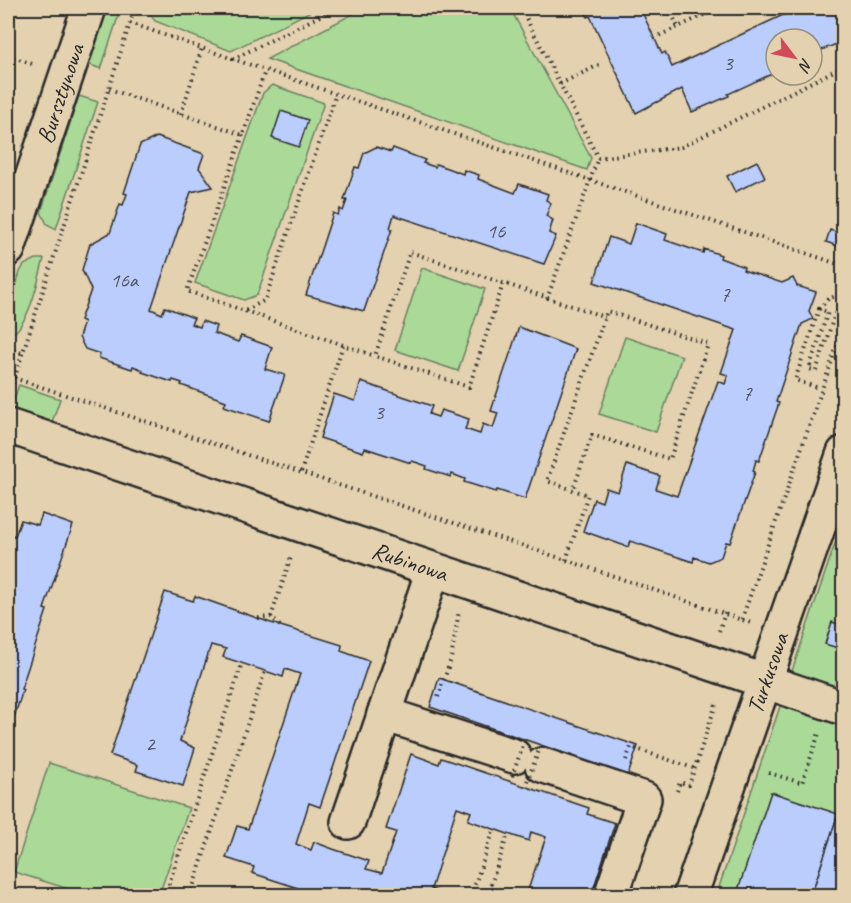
<svg xmlns="http://www.w3.org/2000/svg" width="851" height="903" font-family="Caveat,sans-serif">
	<style>
		.green { fill: #abd998; stroke: #6b8262; stroke-width: 1.5 }
		.building { fill: #bacdfd; stroke: #2b2b2b; stroke-width: 1.5 }
		.lines { fill: none; stroke-linecap: round; stroke-linejoin: round }
		.minor-casing { stroke: #2b2b2b; stroke-width: 38 }
		.path { stroke: #2b2b2b; stroke-width: 4; stroke-dasharray: 1.5 4.5; stroke-linecap: butt }
		.minor { stroke: #e3d1af; stroke-width: 33 }
		.path-bridge { stroke: #2b2b2b; stroke-width: 4; stroke-dasharray: 1.5 4.5; stroke-linecap: butt }
		.labels { text-anchor: middle; stroke-width: 4.5; stroke-linejoin: round; paint-order: stroke }
		.number-label { font-size: 21px; fill: #4f5460 }
		.street-label { font-size: 24px; fill: #2b2b2b; stroke: #e3d1af }
	</style>
	<rect width="100%" height="100%" fill="#e3d1af"/>
	<filter id="ink" filterUnits="userSpaceOnUse"><feTurbulence type="fractalNoise" baseFrequency=".0167" numOctaves="2"/><feDisplacementMap in="SourceGraphic" scale="12" xChannelSelector="R" yChannelSelector="G"/><feConvolveMatrix kernelMatrix="1 2 1 2 8 2 1 2 1" color-interpolation-filters="sRGB"/></filter>
	<g filter="url(#ink)">
		<g class="green">
			<polygon points="107,8 121,8 101,69 88,64"/>
			<polygon points="146,8 317,8 231,51 155,21"/>
			<polygon points="364,8 510,8 591,158 587,170 267,59"/>
			<polygon points="272,85 324,103 257,295 244,300 195,283 263,93"/>
			<polygon points="79,96 98,102 56,229 47,224 41,212"/>
			<path d="M36,259H44C37,283 30,325 8,338V313L20,272L24,265Z"/>
			<polygon points="422,268 485,289 458,371 395,350"/>
			<polygon points="625,337 682,356 656,432 599,414"/>
			<polygon points="19,385 60,399 51,425 10,410"/>
			<polygon points="843,520 843,895 716,896"/>
			<polygon points="49,763 189,808 159,895 88,895 14,872"/>
		</g>
		<g class="building">
			<polygon points="583,8 640,8 662,54 665,52 672,67 798,8 844,8 844,41 812,54 812,39 776,39 776,72 728,94 729,96 692,112 682,89 636,113 590,16 588,17"/>
			<polygon points="281,111 308,120 299,147 272,138"/>
			<polygon points="157,137 204,154 199,168 213,187 191,192 151,309 162,314 165,307 194,318 191,324 200,327 202,321 216,326 214,333 238,342 241,336 272,347 265,369 285,375 269,421 224,406 226,401 181,385 182,383 173,380 172,382 142,372 143,370 133,366 132,369 99,358 100,354 85,349 79,337 84,322 80,320 91,290 82,270 90,244 110,233 120,204 123,205 127,194 124,193 140,145"/>
			<polygon points="376,147 391,152 393,148 425,160 423,163 435,167 436,164 463,174 464,170 479,175 478,179 515,193 519,184 548,194 546,200 551,203 546,216 553,220 549,233 556,236 544,264 394,215 390,228 392,229 364,311 306,295 333,213 338,215 340,209 343,211 347,200 344,200 355,167 359,168 364,153"/>
			<polygon points="757,161 765,177 735,192 727,176"/>
			<polygon points="636,223 667,234 665,240 703,253 704,249 721,255 720,258 744,267 743,270 782,283 793,278 797,286 816,292 809,311 813,319 802,324 776,402 779,403 759,461 756,460 753,471 755,472 730,543 726,542 721,557 709,562 694,557 693,562 630,541 628,547 583,531 594,499 602,502 606,488 618,492 627,465 660,476 656,489 677,496 718,381 725,384 728,375 721,373 736,330 594,282 609,237 629,244"/>
			<polygon points="830,230 844,235 844,248 826,242"/>
			<polygon points="519,327 576,349 525,499 497,490 496,492 464,482 465,479 452,474 451,477 426,469 427,466 412,461 411,463 365,448 363,452 320,438 334,394 355,401 361,382 432,406 429,414 438,417 441,410 469,419 465,429 480,434 483,424 493,428 498,413 491,411"/>
			<polygon points="42,514 73,525 44,609 47,610 21,689 23,690 8,736 8,550 13,535 15,536 21,520 38,525"/>
			<polygon points="165,592 193,601 195,596 271,623 342,645 341,651 369,661 320,807 309,803 296,844 311,850 314,842 333,849 369,861 366,869 382,873 396,832 386,829 411,754 439,764 441,758 589,808 587,814 615,823 591,896 526,896 546,837 531,832 529,841 508,834 468,820 471,812 457,807 431,889 439,892 440,896 305,896 297,893 298,888 252,873 254,867 226,858 237,826 248,829 300,674 285,669 283,677 223,657 226,649 211,645 180,741 195,748 183,786 136,771 138,765 110,755"/>
			<polygon points="832,622 844,626 844,650 825,644"/>
			<polygon points="439,678 638,746 628,775 430,707"/>
			<polygon points="771,792 838,814 811,896 736,896"/>
			<polygon points="844,798 844,896 811,896 838,814"/>
		</g>
		<g class="lines">
			<g class="minor-casing">
				<g id="minor">
					<path id="s1" d="M8,249L89,8"/>
					<path id="s2" d="M8,426L844,708"/>
					<polyline points="384,714 514,756"/>
					<polyline points="542,765 644,799 611,896"/>
					<polyline points="348,822 433,570"/>
					<path id="s3" d="M690,896L844,453"/>
				</g>
			</g>
			<g class="path">
				<polyline points="336,8 233,59 844,266"/>
				<polyline points="521,8 598,158 681,147 844,66"/>
				<polyline points="669,8 678,27 706,14 703,8"/>
				<polyline points="706,14 720,8"/>
				<polyline points="130,23 233,59"/>
				<polyline points="654,38 678,27"/>
				<polyline points="8,55 35,65"/>
				<polyline points="560,84 603,63"/>
				<polyline points="109,89 243,135 265,71"/>
				<polyline points="181,114 202,48"/>
				<polyline points="243,135 187,291 245,311 265,300 336,94"/>
				<polyline points="503,284 469,387 375,356 410,252 605,317"/>
				<polyline points="547,299 598,158"/>
				<polyline points="819,309 828,299 844,293"/>
				<polyline points="245,311 375,356"/>
				<polyline points="8,349 22,353"/>
				<polyline points="14,378 566,560 751,623"/>
				<polyline points="816,387 795,380 819,309 828,312 809,369 816,371 835,314 844,312"/>
				<polyline points="9,395 135,8"/>
				<polyline points="301,472 343,345"/>
				<polyline points="566,560 588,495 547,481 607,311 708,344 670,459 592,435 573,490"/>
				<polyline points="271,617 291,557"/>
				<polyline points="258,618 271,617 280,626"/>
				<polyline points="742,619 844,326"/>
				<polyline points="719,631 725,613"/>
				<polyline points="438,697 451,659 459,611"/>
				<polyline points="626,760 631,747 693,768"/>
				<polyline points="769,773 802,783 819,733"/>
				<polyline points="677,791 680,782 689,785 717,701"/>
				<polyline points="165,896 242,663"/>
				<polyline points="190,896 265,671"/>
				<polyline points="471,896 494,829"/>
				<polyline points="487,896 508,834"/>
			</g>
			<use href="#minor" class="minor"/>
			<g class="path-bridge">
				<polyline points="510,782 525,740"/>
				<polyline points="525,787 541,745"/>
			</g>
		</g>
	</g>
	<g class="labels">
		<g class="number-label">
			<text x="728" y="70">3</text>
			<text x="496" y="238">16</text>
			<text x="124" y="287">16a</text>
			<text x="725" y="301">7</text>
			<text x="747" y="400">7</text>
			<text x="379" y="419">3</text>
			<text x="150" y="751">2</text>
		</g>
		<g class="street-label">
			<text dy="8" stroke="none"><textPath href="#s1" startOffset="164">Bursztynowa</textPath></text>
			<text dy="8" stroke="none"><textPath href="#s2" startOffset="424">Rubinowa</textPath></text>
			<text dy="8" stroke="none"><textPath href="#s3" startOffset="236">Turkusowa</textPath></text>
		</g>
	</g>
	<rect width="851" height="903" fill="none" stroke="#e3d1af" stroke-width="30"/>
	<rect x="15" y="15" width="821" height="873" fill="none" stroke="#2b2b2b" stroke-width="2" filter="url(#ink)"/>
	<g transform="translate(794 57) rotate(122)"><circle r="28" fill="#e3d1af" stroke="#998f7a" stroke-width="1.5"/>
	<path d="M0-4.5L10 22L0 15L-10 22Z" fill="#d1495b"/>
	<text y="-9" font-size="16" font-weight="bold" text-anchor="middle" fill="#2b2b2b">N</text>
	</g>
</svg>
